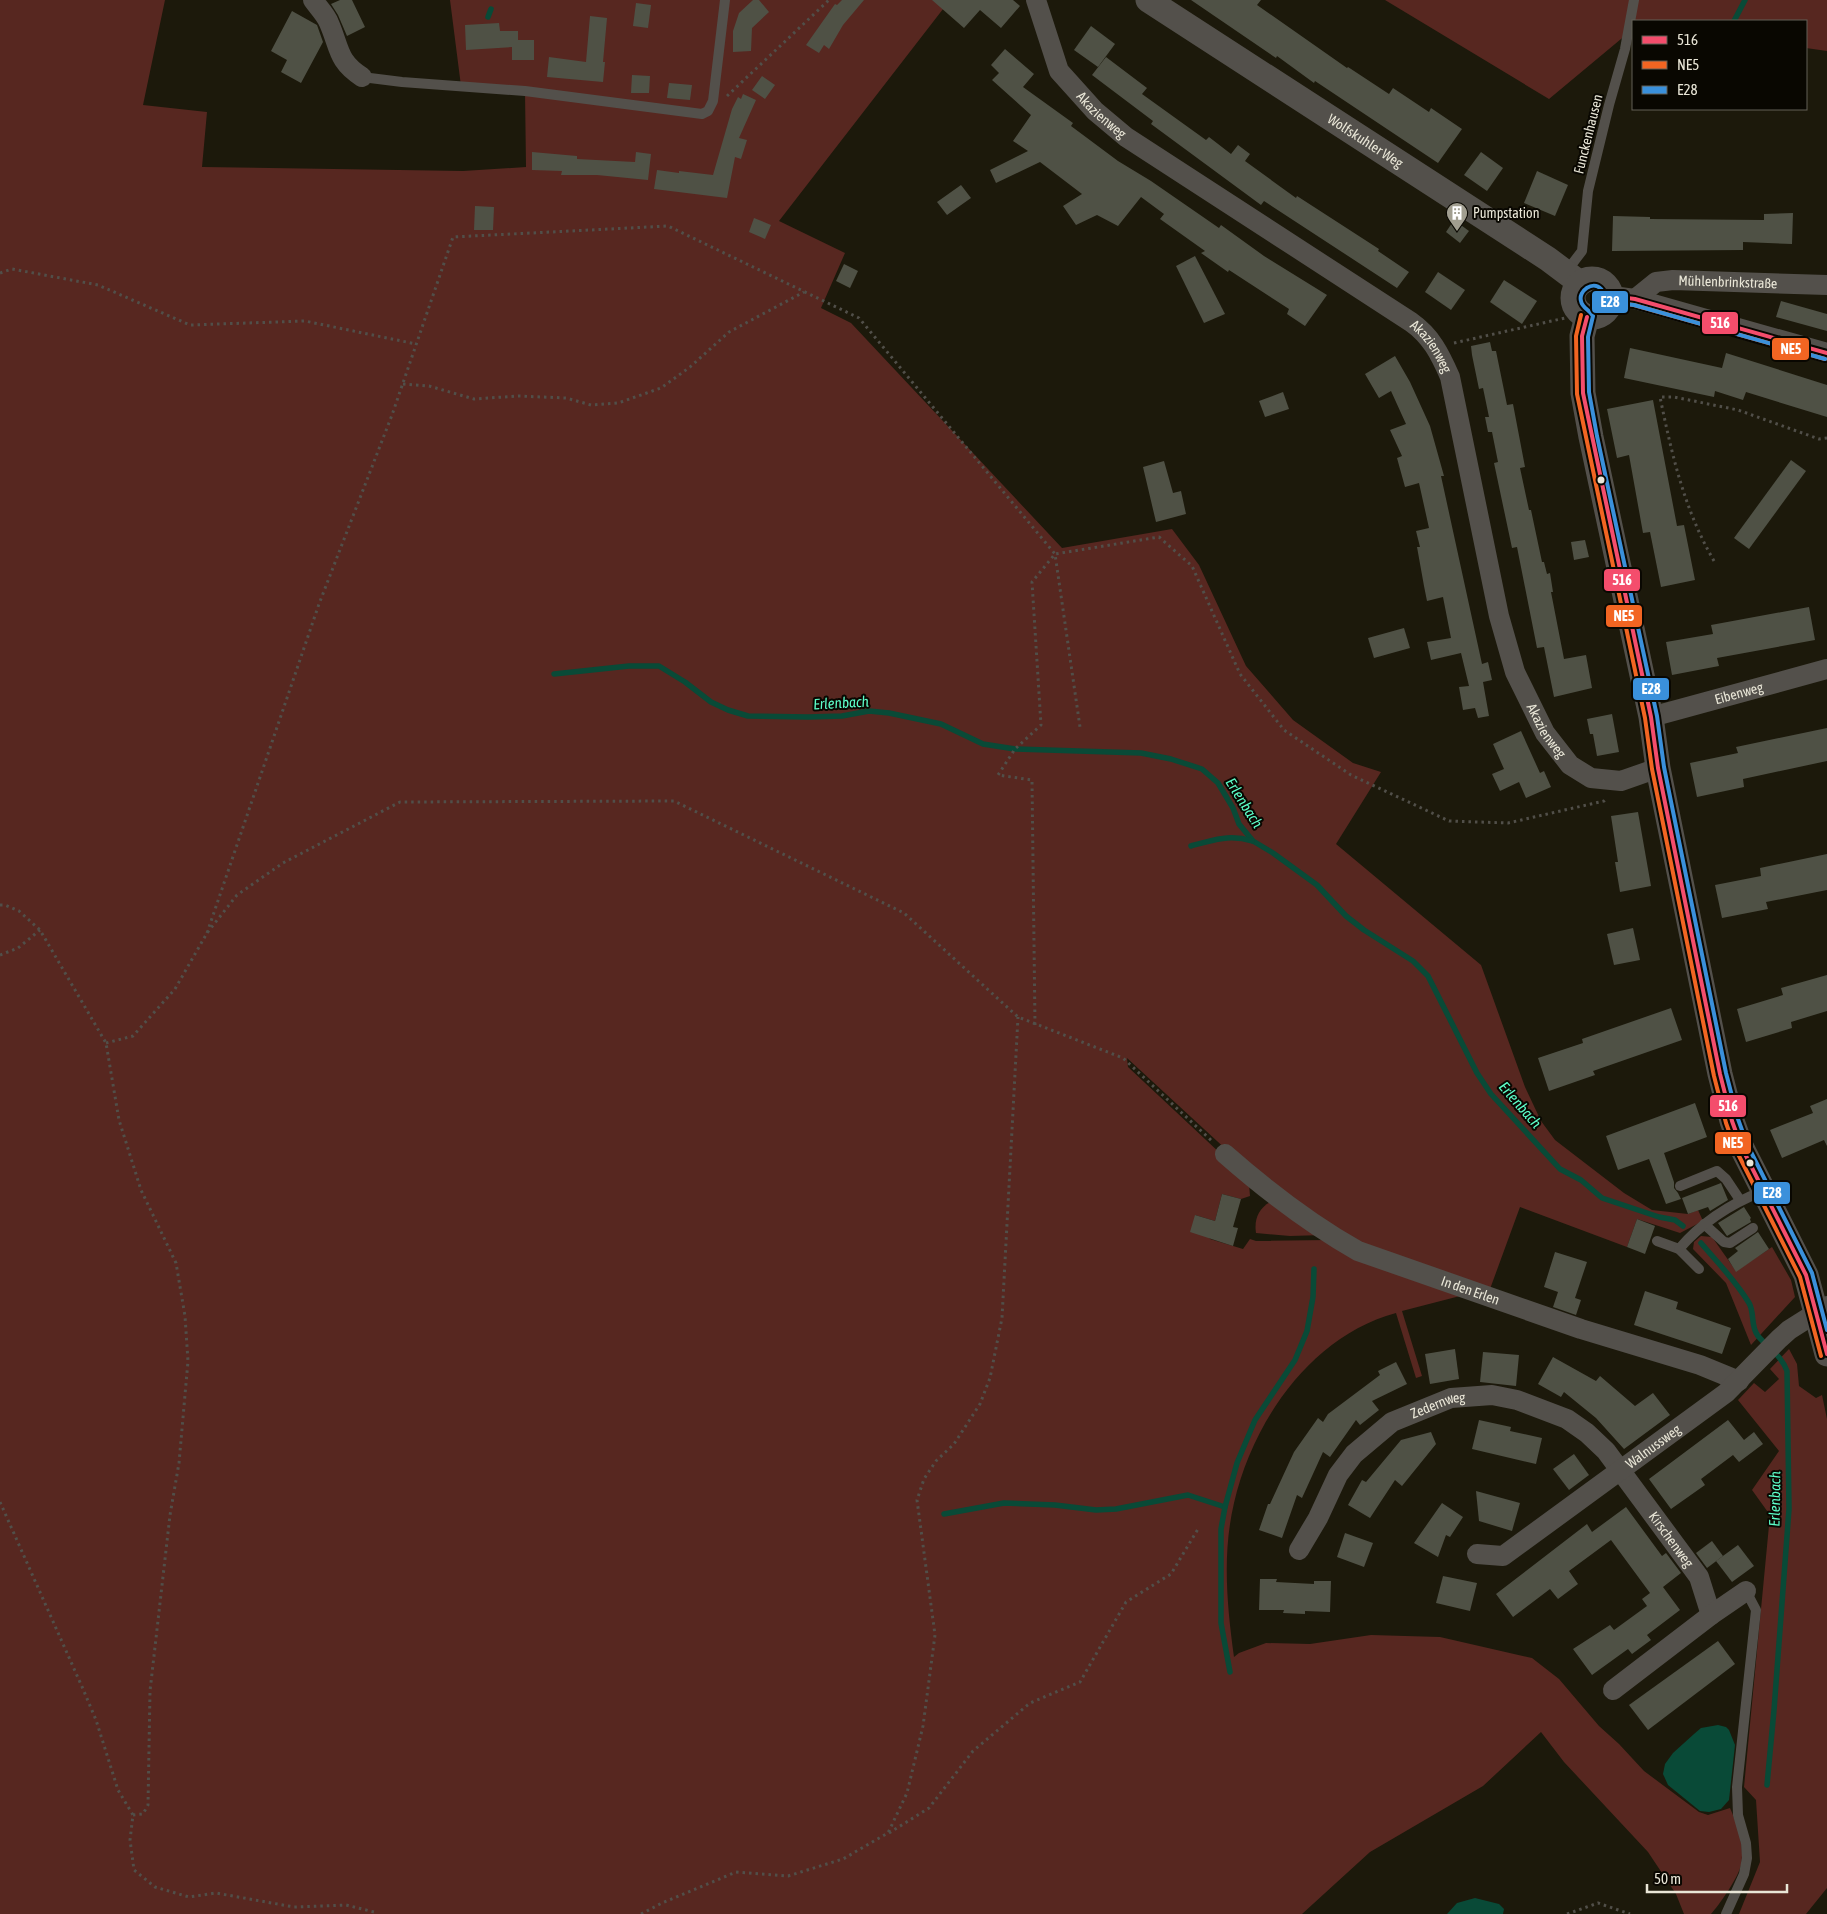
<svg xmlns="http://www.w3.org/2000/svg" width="1827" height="1914" font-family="'Asap Condensed',sans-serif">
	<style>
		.green { fill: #572720 }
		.water { fill: #094a37 }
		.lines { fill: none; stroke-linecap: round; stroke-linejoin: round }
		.stream { stroke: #094a37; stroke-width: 5.5 }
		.building { fill: #4f5145 }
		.path { stroke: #514f49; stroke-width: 3; stroke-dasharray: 2.5 4; stroke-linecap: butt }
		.service { stroke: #53504b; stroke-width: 10 }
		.minor { stroke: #53504b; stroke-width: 20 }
		.tertiary { stroke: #53504b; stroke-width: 25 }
		.bus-1-casing { stroke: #090701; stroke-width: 8 }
		.bus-2-casing { stroke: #090701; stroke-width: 8 }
		.bus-3-casing { stroke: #090701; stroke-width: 8 }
		.bus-1 { stroke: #f44d6c; stroke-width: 4 }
		.bus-2 { stroke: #f26522; stroke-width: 4 }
		.bus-3 { stroke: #3a90db; stroke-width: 4 }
		.bus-dot { fill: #e9e6d7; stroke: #090701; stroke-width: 2 }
		.labels { text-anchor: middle; stroke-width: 4; stroke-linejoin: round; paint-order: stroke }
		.street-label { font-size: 14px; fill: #e9e6d7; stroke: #090701 }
		.poi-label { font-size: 14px; fill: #e9e6d7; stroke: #090701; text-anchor: start }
		.water-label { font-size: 15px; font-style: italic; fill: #5dfec9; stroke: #090701 }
		.line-badge { stroke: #090701; stroke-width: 2 }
		.badge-label { font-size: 14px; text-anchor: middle; font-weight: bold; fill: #fff }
	</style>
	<rect width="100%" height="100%" fill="#1c190b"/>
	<g class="green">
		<path d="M0,0H165L143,105L207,112L202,167L463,171L526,167L525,92L461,86L450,0H950L779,221L845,253L821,308L851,323L1062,548L1172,529L1199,565L1246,666L1293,720L1353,763L1381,772L1336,844L1481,965L1525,1087L1541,1121L1555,1140L1624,1193L1652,1210L1688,1214L1698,1210L1703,1221L1680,1233L1637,1219L1627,1247L1520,1207L1490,1289L1370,1251L1243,1165L1127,1058L1128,1067L1237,1169L1249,1184L1250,1196L1241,1199L1222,1194L1215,1221L1195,1215L1210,1239L1243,1249L1250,1239L1256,1241L1329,1240L1460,1296L1402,1311L1422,1376L1416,1378L1396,1313C1311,1336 1253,1421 1234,1503C1222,1554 1227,1606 1234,1657L1239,1653L1266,1643L1310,1644L1371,1635L1440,1637L1532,1658L1559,1679L1599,1726L1619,1744L1644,1771L1699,1812L1708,1815L1730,1808C1737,1824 1745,1847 1741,1865C1738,1878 1720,1904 1711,1914H1684L1676,1894L1648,1852L1564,1762L1541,1732L1483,1786L1370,1852L1302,1914H0Z"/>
		<polygon points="1385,0 1827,0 1827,51 1806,48 1806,21 1633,21 1633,29 1549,99"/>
		<path d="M1270,1202L1324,1235L1290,1236L1256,1233C1254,1220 1258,1209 1270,1202Z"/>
		<polygon points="1701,1236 1712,1237 1736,1271 1772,1247 1791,1280 1795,1297 1751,1345 1726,1283 1693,1249 1694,1242"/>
		<polygon points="1789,1349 1797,1364 1799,1386 1816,1398 1822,1395 1827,1419 1827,1888 1806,1914 1739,1914 1760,1862 1756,1800 1744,1787 1770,1515 1752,1490 1779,1451 1738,1400 1754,1383 1765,1392 1779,1379 1770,1369"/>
	</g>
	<g class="water">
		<polygon points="1718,1725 1726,1727 1729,1730 1735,1745 1729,1800 1721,1809 1709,1812 1700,1811 1668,1785 1663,1774 1665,1764 1673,1753 1694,1734 1701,1728"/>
		<polygon points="1475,1898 1499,1904 1504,1909 1503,1914 1447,1914 1457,1903"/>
	</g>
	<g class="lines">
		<g class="stream">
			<polyline points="488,17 491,9"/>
			<polyline points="1734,21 1745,0"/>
			<polyline points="554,674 629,666 659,666 685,682 711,702 728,710 748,716 808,717 842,716 869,711 889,713 941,724 983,744 1015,749 1141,753 1171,759 1202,769 1218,783 1233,808 1239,824 1253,841 1273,853 1317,885 1346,916 1364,930 1413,961 1428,976 1477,1073 1491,1094 1560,1169 1581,1180 1602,1198 1659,1217 1675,1220 1683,1226"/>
			<path d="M1191,846C1212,840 1230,834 1252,841"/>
			<path d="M1701,1243C1717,1262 1736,1281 1749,1303C1755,1313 1750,1326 1758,1336C1768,1348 1782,1356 1787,1371L1789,1509L1774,1710L1767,1785"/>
			<polyline points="944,1514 1004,1503 1055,1505 1096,1510 1116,1509 1188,1495 1225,1507"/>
			<polyline points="1230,1672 1221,1623 1221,1529 1225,1507 1237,1463 1255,1420 1295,1360 1307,1331 1313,1297 1314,1269"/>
		</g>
	</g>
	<g class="building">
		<polygon points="340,0 352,0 365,27 347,36 338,15 331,4"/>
		<polygon points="753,0 759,0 769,12 752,28 751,51 733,52 733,31 739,13"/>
		<polygon points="842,0 864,0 843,25 829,49 824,45 819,53 806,45 835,4 837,5"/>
		<polygon points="932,0 1013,0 1020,6 1001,28 980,10 964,28"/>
		<polygon points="1191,0 1261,0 1257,5 1347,68 1348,67 1389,94 1393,88 1429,112 1431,108 1462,129 1438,163 1315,81 1314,83 1277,56 1276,58"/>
		<polygon points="636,3 651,5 648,28 633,26"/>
		<polygon points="292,11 317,25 323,42 301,83 281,72 287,60 271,51"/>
		<polygon points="590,16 607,18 603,62 605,62 603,82 547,77 549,57 586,62"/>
		<polygon points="499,23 500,31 518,31 518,40 534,40 534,60 512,60 512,47 466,50 465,25"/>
		<polygon points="1091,26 1115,44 1098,67 1074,50"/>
		<polygon points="1005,49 1034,74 1023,87 1073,123 1071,126 1118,161 1151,181 1219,228 1221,225 1264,256 1327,295 1305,326 1287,314 1289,309 1229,270 1228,272 1201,253 1205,251 1160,219 1164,214 1141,197 1118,226 1097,215 1076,225 1063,206 1082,194 1040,162 996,183 990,170 1028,151 1013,141 1031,115 992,80 999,73 991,65"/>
		<polygon points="1106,57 1147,88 1142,94 1206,140 1209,137 1231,154 1238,145 1250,154 1245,161 1296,198 1297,196 1379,249 1378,251 1409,272 1397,288 1264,201 1261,205 1151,124 1153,121 1092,75"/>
		<polygon points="632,75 650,76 649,93 631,93"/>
		<polygon points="762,76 775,85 765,99 752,90"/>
		<polygon points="669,83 692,85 690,100 667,98"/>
		<polygon points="743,94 756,100 739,138 747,140 741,159 735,157 727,198 654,189 657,170 679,173 679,171 713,175 732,109 738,97 741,99"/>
		<polygon points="532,152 577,156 577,159 635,162 636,152 651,154 648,180 597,175 561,175 562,171 532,170"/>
		<polygon points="1481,152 1503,168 1487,191 1464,175"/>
		<polygon points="1537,171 1568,185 1555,216 1524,203"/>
		<polygon points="961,185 971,198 947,215 937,202"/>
		<polygon points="475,206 494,207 493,230 474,230"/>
		<polygon points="1793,213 1792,244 1743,242 1743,250 1612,251 1613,216 1650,217 1650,219 1764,220 1764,214"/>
		<polygon points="754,218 771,225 765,239 749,232"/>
		<polygon points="1454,220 1469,231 1460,243 1446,232"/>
		<polygon points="1195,256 1225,314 1204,323 1176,266"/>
		<polygon points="844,264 858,271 850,288 836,281"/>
		<polygon points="1438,272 1465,290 1451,310 1425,292"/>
		<polygon points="1504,280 1537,301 1522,324 1490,302"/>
		<polygon points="1781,301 1827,314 1827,331 1776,317"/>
		<polygon points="1490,342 1492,351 1496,351 1507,405 1513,404 1525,467 1520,468 1529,510 1531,510 1542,562 1544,562 1547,574 1550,573 1553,592 1551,592 1564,659 1586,655 1592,688 1554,697 1544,647 1537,648 1517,547 1512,548 1494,463 1498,462 1492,432 1488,432 1485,417 1489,417 1483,388 1479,389 1472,355 1471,346"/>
		<polygon points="1630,348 1722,368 1726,353 1827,385 1827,417 1746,392 1743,400 1715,391 1714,397 1624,378"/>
		<polygon points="1395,356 1410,382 1430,426 1444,476 1441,476 1482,664 1488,662 1492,680 1483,682 1489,716 1478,718 1475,708 1463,710 1459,687 1469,686 1461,653 1431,660 1427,642 1451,638 1443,597 1427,601 1424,586 1417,547 1420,547 1416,531 1429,528 1419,483 1405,487 1397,458 1402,456 1390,430 1406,424 1391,391 1379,398 1365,374"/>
		<polygon points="1283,392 1289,409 1265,417 1259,401"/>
		<polygon points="1653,400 1677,526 1684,525 1695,580 1661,587 1650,532 1643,533 1629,455 1617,458 1607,409"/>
		<polygon points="1791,460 1806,471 1749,549 1734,538"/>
		<polygon points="1164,461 1173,493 1181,491 1186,514 1156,522 1143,467"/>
		<polygon points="1585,540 1589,557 1574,560 1571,542"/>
		<polygon points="1809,607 1815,640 1717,658 1719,666 1672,675 1666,642 1713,634 1711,625"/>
		<polygon points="1404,628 1410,648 1374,658 1368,638"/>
		<polygon points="1612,714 1619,752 1597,756 1593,734 1590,734 1587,719"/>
		<polygon points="1827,728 1827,761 1743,779 1744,787 1697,797 1690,763 1738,753 1736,747"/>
		<polygon points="1521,731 1540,773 1544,771 1551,787 1526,798 1519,782 1500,791 1492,774 1504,769 1493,744"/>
		<polygon points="1638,812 1651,886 1620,892 1615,862 1618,862 1611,816"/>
		<polygon points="1827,854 1827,890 1766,902 1768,909 1722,918 1715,885 1761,876 1760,868"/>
		<polygon points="1633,928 1640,960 1614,965 1607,934"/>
		<polygon points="1827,975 1827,1011 1791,1022 1792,1028 1746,1042 1737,1009 1783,995 1781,988"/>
		<polygon points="1671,1008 1682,1040 1593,1071 1595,1075 1549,1091 1538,1058 1583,1043 1582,1039"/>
		<polygon points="1827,1099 1827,1146 1824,1140 1782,1158 1770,1130 1813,1113 1810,1106"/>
		<polygon points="1695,1103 1707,1137 1664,1153 1674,1182 1674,1188 1678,1193 1681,1199 1666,1204 1649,1159 1618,1170 1606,1136"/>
		<polygon points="1721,1183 1728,1200 1710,1211 1708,1207 1688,1214 1682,1198"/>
		<polygon points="1222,1194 1241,1199 1233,1227 1238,1228 1233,1246 1190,1232 1195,1215 1215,1221"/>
		<polygon points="1744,1207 1751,1218 1750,1219 1751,1222 1727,1236 1718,1223"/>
		<polygon points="1637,1219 1655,1226 1645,1254 1627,1247"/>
		<polygon points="1758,1232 1769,1249 1736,1272 1728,1259 1738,1251 1735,1248"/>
		<polygon points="1555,1252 1587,1262 1575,1298 1581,1300 1576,1315 1553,1307 1558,1292 1544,1287"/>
		<polygon points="1645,1291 1678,1302 1676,1309 1731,1328 1722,1354 1634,1325"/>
		<polygon points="1455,1349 1459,1379 1430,1384 1425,1354"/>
		<polygon points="1483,1352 1519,1355 1516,1386 1480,1382"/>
		<polygon points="1553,1357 1596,1381 1600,1376 1635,1406 1653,1393 1670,1415 1624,1449 1596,1418 1564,1392 1561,1397 1538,1384"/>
		<polygon points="1396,1362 1407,1384 1372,1401 1379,1410 1360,1425 1356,1420 1330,1457 1323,1452 1302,1498 1297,1495 1282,1538 1259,1530 1268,1504 1270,1504 1294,1452 1318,1418 1323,1422 1328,1414 1380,1375 1378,1371"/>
		<polygon points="1479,1420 1511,1427 1510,1431 1542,1438 1536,1464 1472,1449"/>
		<polygon points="1728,1420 1744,1440 1754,1432 1763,1444 1739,1462 1733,1455 1701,1479 1705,1485 1671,1509 1649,1479"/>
		<polygon points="1431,1432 1436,1444 1402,1486 1395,1480 1370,1518 1348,1505 1362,1480 1366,1482 1401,1440"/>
		<polygon points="1574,1454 1589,1475 1569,1490 1553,1469"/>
		<polygon points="1476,1491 1520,1503 1512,1531 1479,1521"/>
		<polygon points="1442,1503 1463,1517 1450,1537 1446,1535 1438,1557 1414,1543"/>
		<polygon points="1626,1507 1662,1556 1666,1553 1681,1573 1663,1587 1680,1610 1647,1635 1651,1640 1632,1654 1628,1649 1592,1675 1573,1649 1610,1625 1614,1630 1647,1606 1642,1599 1650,1593 1611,1540 1569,1571 1578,1584 1558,1599 1550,1589 1513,1617 1496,1594 1587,1524 1592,1532"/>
		<polygon points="1345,1533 1373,1543 1364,1567 1337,1557"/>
		<polygon points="1712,1541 1723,1556 1707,1568 1696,1553"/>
		<polygon points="1738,1545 1754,1566 1732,1582 1716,1561"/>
		<polygon points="1443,1576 1477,1583 1470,1611 1436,1603"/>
		<polygon points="1260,1579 1277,1579 1276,1582 1314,1584 1314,1581 1331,1581 1330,1612 1305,1611 1305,1614 1283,1613 1284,1610 1259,1610"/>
		<polygon points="1718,1641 1735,1664 1648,1730 1629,1705"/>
	</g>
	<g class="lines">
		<g class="path">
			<polyline points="727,96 829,0"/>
			<polyline points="0,273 12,269 98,285 190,325 305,321 416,344"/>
			<polyline points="1454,343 1565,318"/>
			<polyline points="403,384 429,386 474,399 518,396 566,398 591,405 618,403 661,388 690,367 729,332 804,292"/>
			<path d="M1714,561C1684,509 1672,455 1660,397H1674L1738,410L1819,439L1827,438"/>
			<polyline points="0,905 5,905 19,911 40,930 106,1043 119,1120 141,1190 176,1263 185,1316 188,1361 179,1463 170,1515 150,1691 148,1805 143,1814 133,1815"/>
			<polyline points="207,933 319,604 392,415 453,237 668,226 859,318 1055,554 1080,727"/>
			<polyline points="0,955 18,948 40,930"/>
			<polyline points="1035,1025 1032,780 998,775 1015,749 1041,725 1032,582 1055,554 1159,537 1192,566 1240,674 1284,730 1351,775 1449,821 1508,823 1604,801 1606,799"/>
			<polyline points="106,1043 133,1036 175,989 207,933 237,895 283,863 400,802 674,801 904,913 1018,1017 1123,1058 1213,1142"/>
			<polyline points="0,1502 83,1689 96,1720 118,1790 133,1815 130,1840 134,1870 155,1887 189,1897 216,1893 294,1907 346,1905 374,1912 376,1914"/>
			<polyline points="889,1833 929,1808 973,1751 1030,1703 1080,1682 1126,1602 1171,1574 1198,1529"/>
			<polyline points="641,1914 662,1903 736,1872 788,1876 843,1859 888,1833 907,1793 923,1726 935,1635 917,1500 924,1479 936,1461 954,1444 980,1404 990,1378 1002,1318 1018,1017"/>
			<polyline points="1567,1914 1598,1903 1630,1914"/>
		</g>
		<g class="service">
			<polyline points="362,77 402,82 525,91 702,114 708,111 713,101 725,0"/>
			<polyline points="1566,272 1582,251 1588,191 1609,105 1625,49 1634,0"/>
			<polyline points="1680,1186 1717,1171 1726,1179 1740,1200"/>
			<polyline points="1704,1224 1724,1242 1730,1243 1753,1228"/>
			<polyline points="1657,1241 1679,1249 1699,1269"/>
			<path d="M1679,1249C1702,1222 1730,1204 1763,1191"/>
			<polyline points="1726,1914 1744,1874 1747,1858 1746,1843 1738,1815 1737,1787 1756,1610 1746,1591"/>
		</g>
		<g class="minor">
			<path d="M313,0C318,7 326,15 329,23C340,48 337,61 362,77"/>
			<path id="s1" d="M1036,0L1059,71L1095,111L1126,137L1411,322C1431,336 1440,354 1450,377L1499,616L1515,672L1545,733L1570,765L1591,778L1621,781L1658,768"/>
			<polyline points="1612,296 1635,299 1827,353"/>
			<path id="s2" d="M1635,299L1656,282L1673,280L1827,285"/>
			<path id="s3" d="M1651,717L1827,669"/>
			<path id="s4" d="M1225,1154C1266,1190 1310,1224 1358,1251L1581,1329L1700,1365L1739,1381"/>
			<path id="s5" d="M1299,1550L1318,1518L1338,1475L1354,1454L1392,1422L1451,1398L1492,1395L1517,1400L1567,1419L1587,1433L1606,1451L1699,1577L1711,1615"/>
			<path id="s6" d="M1477,1554L1503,1556L1726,1393L1779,1339L1789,1330L1827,1306"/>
			<polyline points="1613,1690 1711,1615 1746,1591"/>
		</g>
		<g class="tertiary">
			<path id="s7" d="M1148,0L1548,259L1580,283"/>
			<circle cx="1592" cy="298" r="19"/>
			<polyline points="1587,317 1582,336 1583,393 1591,437 1651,717 1658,768 1720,1074 1732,1121 1741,1146 1806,1275 1827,1354"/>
		</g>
		<g class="bus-1-casing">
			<g id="bus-1">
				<polyline points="1612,296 1635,299 1827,353"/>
				<polyline points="1587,317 1582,336 1583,393 1651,717 1658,768 1720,1074 1732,1121 1741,1146 1806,1275 1827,1354"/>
			</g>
		</g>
		<g class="bus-2-casing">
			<g id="bus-2">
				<polyline points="1611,302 1634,305 1825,359"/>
				<polyline points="1581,315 1576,336 1577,394 1645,718 1652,769 1714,1076 1726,1123 1735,1148 1800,1277 1821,1356"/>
			</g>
		</g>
		<g class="bus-3-casing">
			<path id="bus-3" d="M1825,359L1634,305L1610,302C1605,298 1605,293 1601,289C1593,280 1578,291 1581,301C1582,308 1590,310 1593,316L1588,337L1589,392L1597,436L1657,716L1664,767L1726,1073L1738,1119L1747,1144L1812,1273L1827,1330"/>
		</g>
		<use href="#bus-1" class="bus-1"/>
		<use href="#bus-2" class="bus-2"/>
		<use href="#bus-3" class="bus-3"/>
	</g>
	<defs>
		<g id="building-pin" transform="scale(1.125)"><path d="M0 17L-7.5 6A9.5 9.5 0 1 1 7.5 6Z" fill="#a19e90" stroke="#090701"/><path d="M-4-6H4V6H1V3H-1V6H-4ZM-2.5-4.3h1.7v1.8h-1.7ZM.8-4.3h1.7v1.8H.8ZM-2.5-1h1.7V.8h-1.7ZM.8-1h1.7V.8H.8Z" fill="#fff"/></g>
	</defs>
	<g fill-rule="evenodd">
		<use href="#building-pin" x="1457" y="213"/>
	</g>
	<g class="bus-dot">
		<circle cx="1601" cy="480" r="4.5"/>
		<circle cx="1750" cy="1163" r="4.5"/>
	</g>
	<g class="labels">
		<g class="street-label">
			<text dy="5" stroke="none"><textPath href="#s1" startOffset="136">Akazienweg</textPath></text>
			<text transform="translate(1588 134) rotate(-76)" y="5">Funckenhausen</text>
			<text dy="5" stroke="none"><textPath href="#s7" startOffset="259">Wolfskuhler Weg</textPath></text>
			<text dy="5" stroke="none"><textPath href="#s2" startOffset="99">Mühlenbrinkstraße</textPath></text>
			<text dy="5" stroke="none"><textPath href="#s1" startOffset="541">Akazienweg</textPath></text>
			<text dy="5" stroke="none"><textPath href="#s3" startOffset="91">Eibenweg</textPath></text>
			<text dy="5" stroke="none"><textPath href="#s1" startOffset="946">Akazienweg</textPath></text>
			<text dy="5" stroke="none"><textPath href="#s4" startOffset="284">In den Erlen</textPath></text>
			<text dy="5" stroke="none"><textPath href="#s5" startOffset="210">Zedernweg</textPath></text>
			<text dy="5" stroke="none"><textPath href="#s6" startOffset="212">Walnussweg</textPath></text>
			<text dy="5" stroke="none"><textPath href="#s5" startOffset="505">Kirschenweg</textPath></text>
		</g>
		<g class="poi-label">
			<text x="1473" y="218">Pumpstation</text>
		</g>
		<g class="water-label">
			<text transform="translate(841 703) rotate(-3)" y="5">Erlenbach</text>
			<text transform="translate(1244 803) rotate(58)" y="5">Erlenbach</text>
			<text transform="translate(1520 1105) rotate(49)" y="5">Erlenbach</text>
			<text transform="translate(1775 1499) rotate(-89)" y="5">Erlenbach</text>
		</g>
	</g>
	<g class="line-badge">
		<rect x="1591" y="290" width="38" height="24" rx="5" fill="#3a90db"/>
		<rect x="1701" y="311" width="38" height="24" rx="5" fill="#f44d6c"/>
		<rect x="1771" y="337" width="39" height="24" rx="5" fill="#f26522"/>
		<rect x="1603" y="568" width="38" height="24" rx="5" fill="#f44d6c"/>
		<rect x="1605" y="604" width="38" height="24" rx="5" fill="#f26522"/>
		<rect x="1632" y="677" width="38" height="24" rx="5" fill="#3a90db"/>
		<rect x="1709" y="1094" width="38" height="24" rx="5" fill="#f44d6c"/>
		<rect x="1714" y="1131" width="38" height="24" rx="5" fill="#f26522"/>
		<rect x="1753" y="1181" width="38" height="24" rx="5" fill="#3a90db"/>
	</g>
	<g class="badge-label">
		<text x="1610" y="307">E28</text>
		<text x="1720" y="328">516</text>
		<text x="1791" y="354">NE5</text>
		<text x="1622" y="585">516</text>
		<text x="1624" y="621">NE5</text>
		<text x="1651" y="694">E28</text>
		<text x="1728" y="1111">516</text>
		<text x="1733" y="1148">NE5</text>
		<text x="1772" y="1198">E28</text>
	</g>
	<rect x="1632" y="20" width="175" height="90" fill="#090701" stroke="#636057"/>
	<rect x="1642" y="36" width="25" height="8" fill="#f44d6c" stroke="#636057"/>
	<text x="1677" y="45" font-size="15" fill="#e9e6d7">516</text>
	<rect x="1642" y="61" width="25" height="8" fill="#f26522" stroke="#636057"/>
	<text x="1677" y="70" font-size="15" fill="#e9e6d7">NE5</text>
	<rect x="1642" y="86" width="25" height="8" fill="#3a90db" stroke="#636057"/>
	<text x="1677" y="95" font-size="15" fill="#e9e6d7">E28</text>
	<path d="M1647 1884v8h140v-8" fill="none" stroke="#e9e6d7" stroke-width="2.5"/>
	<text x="1654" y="1884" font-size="15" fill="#e9e6d7" stroke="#090701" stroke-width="4" paint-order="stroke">50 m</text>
</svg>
